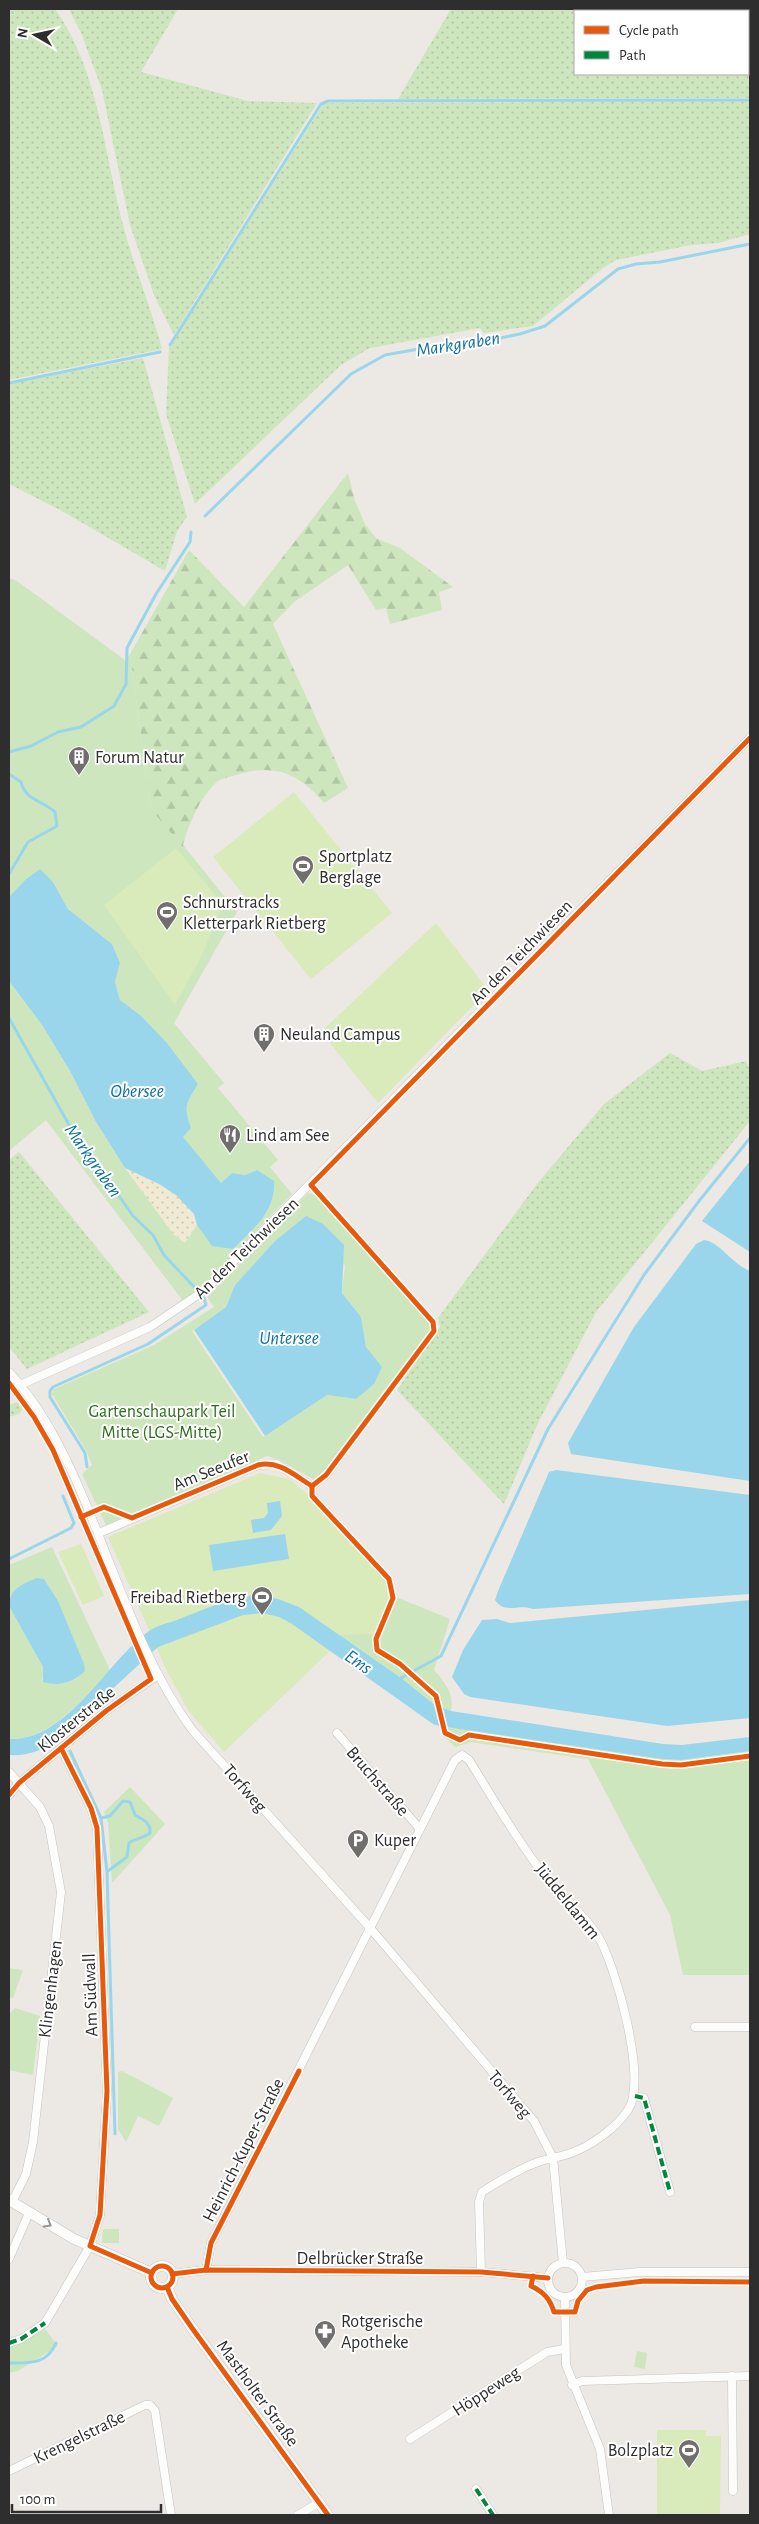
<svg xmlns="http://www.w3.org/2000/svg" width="759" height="2524" font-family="'Alegreya Sans',sans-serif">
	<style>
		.grass { fill: url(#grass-dots); fill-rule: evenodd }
		.forest { fill: url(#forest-firs) }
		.sand { fill: url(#sand-dots) }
		.park { fill: #cee6be; fill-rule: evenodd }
		.pitch { fill: #d9eabb }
		.water { fill: #99d6ec }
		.pier { fill: #ece8e4 }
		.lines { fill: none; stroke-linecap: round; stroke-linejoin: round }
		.stream { stroke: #99d6ec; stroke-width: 3 }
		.minor-casing { stroke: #c5c4c5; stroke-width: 9 }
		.tertiary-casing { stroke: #c5c4c5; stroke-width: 11 }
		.minor { stroke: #fcfcfb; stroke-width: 8 }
		.tertiary { stroke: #fcfcfb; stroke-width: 10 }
		.quiet { stroke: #00873e; stroke-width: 4; stroke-dasharray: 8 4; stroke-linecap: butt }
		.cycleway-casing { stroke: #fff; stroke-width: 8 }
		.cycleway { stroke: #e8590c; stroke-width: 5 }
		.oneway { stroke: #959594 }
		.labels { text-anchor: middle; stroke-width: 4; stroke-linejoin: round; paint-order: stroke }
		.poi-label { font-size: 18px; fill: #2e2e2e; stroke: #fff; text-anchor: start }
		.street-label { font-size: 18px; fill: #2e2e2e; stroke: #fff }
		.park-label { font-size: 18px; fill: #2c6e1b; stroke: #fff }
		.water-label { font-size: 19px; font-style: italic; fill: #0d6fa3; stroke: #fff }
	</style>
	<defs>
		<pattern id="grass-dots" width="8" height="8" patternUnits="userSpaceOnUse" patternTransform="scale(1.25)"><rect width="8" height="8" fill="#cee6be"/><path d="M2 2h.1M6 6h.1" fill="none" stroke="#b1c6a4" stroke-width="1.8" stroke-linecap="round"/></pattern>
		<pattern id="forest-firs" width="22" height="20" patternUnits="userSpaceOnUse" patternTransform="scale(1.25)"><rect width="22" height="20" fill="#cee6be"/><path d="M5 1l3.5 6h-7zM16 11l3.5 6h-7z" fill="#b1c6a4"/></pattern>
		<pattern id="sand-dots" width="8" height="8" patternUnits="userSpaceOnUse" patternTransform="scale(1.25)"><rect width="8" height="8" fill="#f0ead3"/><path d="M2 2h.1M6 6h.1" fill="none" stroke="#cec9b5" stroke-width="1.8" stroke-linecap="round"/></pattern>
	</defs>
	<rect width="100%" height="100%" fill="#ece8e4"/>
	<g class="grass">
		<path d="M9,9H55C99,71 104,152 123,225C134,267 151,307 162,349L9,380Z"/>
		<polygon points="69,9 178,9 141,72 248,101 317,103 174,335 154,295 130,225 102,90 81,33"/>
		<path d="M451,9H750V98L398,99ZM575,11H748V74H575Z"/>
		<polygon points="750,101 750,234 718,243 691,245 616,260 603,268 533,326 484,333 480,328 370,348 341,365 195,504 166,414 169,348 324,103"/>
		<polygon points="143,358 187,517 177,531 165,571 62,511 9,484 9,384"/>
		<polygon points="670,1053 702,1071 746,1061 750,1070 750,1121 596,1312 537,1425 504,1504 397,1390 440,1327 438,1318 537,1184 604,1104"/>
		<polygon points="19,1152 149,1312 27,1369 9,1347 9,1160"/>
		<polygon points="18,1402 22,1410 19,1414 9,1417 9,1405"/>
	</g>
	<path class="forest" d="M348,473L355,501L365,524L376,538L400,548L453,587L439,592L442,610L390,624L386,608L376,610L348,565L294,602L273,624L348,788L324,803C299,773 273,763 236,775C230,777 222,778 218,781C200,796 189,824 183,845L237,912L72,833L151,809L130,654L189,550L244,607Z"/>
	<path class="sand" d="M125,1168C152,1181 188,1194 197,1225L185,1243L174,1235Z"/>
	<g class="park">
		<polygon points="9,578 17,581 125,660 130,654 151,809 237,912 174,1023 224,1083 218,1088 278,1160 270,1167 292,1194 205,1284 183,1301 46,1120 9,1151 9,981 42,1025 70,1071 96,1122 125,1168 174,1235 185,1243 197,1225 212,1246 257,1170 245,1175 232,1173 221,1183 182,1137 188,1099 140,1015 120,1000 115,982 120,963 112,944 68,909 53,882 25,880 9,897"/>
		<path d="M308,1193L316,1195L431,1324L432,1330L322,1473L313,1479L277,1459L267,1456L106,1525L82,1474L92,1465L87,1452L52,1394L54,1389L154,1345L214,1307L207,1297ZM275,1241L345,1265L342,1293L361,1317L366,1347L356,1399L327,1395L265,1436L194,1330L226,1307L235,1285Z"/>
		<path d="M314,1494L392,1577L396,1597L450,1619L434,1670C444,1681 455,1695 451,1711L435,1705L401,1678L338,1635L310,1500Z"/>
		<path d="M52,1547L110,1670C83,1698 51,1741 9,1739V1606L43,1667L45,1674L42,1680C58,1685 72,1685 85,1671L59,1604L45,1580L23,1584L9,1597V1565Z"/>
		<polygon points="439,1726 662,1759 681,1760 750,1751 750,1975 683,1975 670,1915 588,1759 471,1742 455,1747 443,1735"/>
		<polygon points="130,1787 165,1824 112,1883 108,1823 104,1812"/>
		<polygon points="9,1968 23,1970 13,1998 9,1997"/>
		<polygon points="15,2008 40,2016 33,2075 9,2070 9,2014"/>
		<polygon points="122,2071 173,2098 159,2126 138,2116 126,2142 118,2129 118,2072"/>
		<polygon points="103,2229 119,2229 119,2243 102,2243"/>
		<polygon points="45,2329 58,2346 18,2371 9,2373 9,2348"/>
		<polygon points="637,2351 647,2353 645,2369 634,2367"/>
	</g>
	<g class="pitch">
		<polygon points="294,792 392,913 311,979 213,857"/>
		<polygon points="176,848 223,904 201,957 175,1005 104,905"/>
		<polygon points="436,923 488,990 378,1103 321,1032"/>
		<polygon points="260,1473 289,1479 304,1491 385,1581 389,1598 374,1634 338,1635 328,1653 224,1752 188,1710 166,1669 108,1537"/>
		<polygon points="81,1544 104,1596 83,1605 58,1552"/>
		<polygon points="657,2430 706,2430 706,2436 721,2436 720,2515 657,2515"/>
	</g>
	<g class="water">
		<path d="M40,869L53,882L68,909L112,944L120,963L115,982L120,1000L140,1015L167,1043L198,1084C186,1103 183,1107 191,1128L183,1137L221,1183L232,1173L245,1175L257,1170L274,1181C276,1211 253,1229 233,1249L212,1246L197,1225L194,1214L176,1195L159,1184L125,1168L96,1122L70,1071L42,1025L9,981V897L25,880Z"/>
		<polygon points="750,1161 750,1252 702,1221"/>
		<polygon points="306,1216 323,1224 344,1245 342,1293 361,1317 366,1347 382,1367 374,1384 356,1399 327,1395 265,1436 194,1330 226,1307 235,1285 275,1241"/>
		<path d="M704,1240C720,1242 732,1264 750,1271V1481L571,1454L568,1443L634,1327L696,1244Z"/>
		<path d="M556,1470L750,1495V1594L533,1609C519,1603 505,1615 495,1600L498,1591L549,1472Z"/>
		<polygon points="280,1501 282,1516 271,1530 253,1533 251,1520 264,1518 268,1513 267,1503"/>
		<polygon points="285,1534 289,1559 213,1571 209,1545"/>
		<path d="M37,1578L44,1579L58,1601L84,1664L85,1671C74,1682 59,1687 43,1682V1667L9,1606C9,1589 22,1584 37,1578Z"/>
		<path d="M257,1595L278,1599L299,1607L401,1678L435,1705L451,1711L663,1744L682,1745L750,1737V1751L681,1760L662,1759L439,1726L433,1724L292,1624L279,1617L263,1613L243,1615L158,1647L56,1741C41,1751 27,1756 9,1755V1739C67,1742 107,1661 149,1631C157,1625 169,1623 177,1620C203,1610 229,1598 257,1595Z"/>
		<polygon points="750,1600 750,1718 667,1726 470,1697 464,1694 452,1677 463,1650 482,1620 497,1619 510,1623"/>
	</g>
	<polygon class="pier" points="194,1330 265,1436 263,1437 192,1331"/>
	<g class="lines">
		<g class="stream">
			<polyline points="170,345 321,104 328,101 750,100"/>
			<polyline points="9,383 160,352"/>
			<polyline points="205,516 351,374 385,355 475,339 495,339 520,334 545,326 618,269 636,264 660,262 750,244"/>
			<polyline points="9,752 31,746 58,732 81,727 114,706 126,684 127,648 156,594 190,542 191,532"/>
			<path d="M9,774L21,782C26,801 42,800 55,812L57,826L28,842L9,874"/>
			<polyline points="9,1018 68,1123 133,1216 153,1235 164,1255 196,1289"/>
			<polyline points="87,1467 85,1453 50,1397 50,1391 53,1387 148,1344 206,1305 204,1298"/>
			<polyline points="9,1559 71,1528 74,1523 63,1496"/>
			<polyline points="399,1679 441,1656 548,1429 644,1275 699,1201 750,1138"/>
			<polyline points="70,1751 101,1818 107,1872 115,2134"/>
			<path d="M101,1818L110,1816L123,1801L130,1802L135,1815C143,1820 151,1822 150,1833C144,1838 136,1838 129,1843L127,1857L108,1871"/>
			<path d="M9,2363C29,2363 47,2365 56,2343"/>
		</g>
		<g class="minor-casing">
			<g id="minor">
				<path d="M9,1372C37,1402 56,1437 73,1474C112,1559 137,1655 193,1731L371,1929L534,2121L553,2158L563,2263"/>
				<polyline points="20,1385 150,1327 205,1290 750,738"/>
				<polyline points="99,1533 258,1465 276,1464 312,1486 326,1475 342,1453"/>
				<polyline points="337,1733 420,1829"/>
				<polyline points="9,1772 40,1807 49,1826 61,1892 33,2142 26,2174 12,2202"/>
				<polyline points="9,1795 19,1783 106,1711 158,1675"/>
				<polyline points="695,2027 750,2027"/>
				<polyline points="635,2096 644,2098 670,2192"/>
				<polyline points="9,2259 29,2213"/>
				<circle cx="565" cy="2280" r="17"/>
				<path d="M206,2270L211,2243L455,1760L462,1755L469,1760C494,1800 518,1842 548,1880C564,1899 585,1915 598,1936C616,1966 648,2081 628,2110C616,2128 591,2146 571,2153C561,2157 549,2158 538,2162C519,2169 499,2181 482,2192L479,2202L481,2272"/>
				<polyline points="172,2274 206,2270 481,2272 548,2278"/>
				<polyline points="582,2277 640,2272 750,2272"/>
				<polyline points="565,2297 566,2365 600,2449 609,2515"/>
				<polyline points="9,2343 21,2339 45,2323 90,2246 100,2215 107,2091 97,1828 91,1808 61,1748"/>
				<polyline points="732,2376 733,2491"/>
				<polyline points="572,2385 582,2381 750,2376"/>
				<polyline points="410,2439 547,2352 565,2349"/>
				<polyline points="9,2471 145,2405 150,2405 155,2411 171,2515"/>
				<polyline points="476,2489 493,2515"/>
				<polyline points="298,2515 320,2502"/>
			</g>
		</g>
		<g class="tertiary-casing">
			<g id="tertiary">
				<polyline points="9,2200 74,2239 152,2273"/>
				<circle cx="162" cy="2277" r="11"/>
				<polyline points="167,2287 172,2299 192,2328 328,2515"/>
			</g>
		</g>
		<use href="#minor" class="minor"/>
		<use href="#tertiary" class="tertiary"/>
		<g class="quiet">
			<polyline points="635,2096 644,2098 670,2192"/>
			<polyline points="9,2343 21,2339 45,2323"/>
			<polyline points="476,2489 493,2515"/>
		</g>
		<g class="cycleway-casing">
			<g id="cycleway">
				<polyline points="9,1383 34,1417 53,1450 151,1679 106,1711 19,1783 9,1795"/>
				<polyline points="312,1486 326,1475 434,1331 433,1322 311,1185 750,738"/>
				<polyline points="312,1486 312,1496 389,1579 393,1598 376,1639 377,1650 400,1664 436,1696 445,1733 460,1740 469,1735 662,1764 681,1765 750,1756"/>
				<path d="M81,1517L104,1507L132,1518L258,1465C279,1460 295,1476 312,1486"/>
				<polyline points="61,1748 91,1808 97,1828 107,2091 100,2215 90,2246 152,2273"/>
				<circle cx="162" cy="2277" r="11"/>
				<polyline points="206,2270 211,2243 299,2071"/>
				<polyline points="172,2274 206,2270 481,2272 548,2278"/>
				<path d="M533,2276L531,2286C544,2292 550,2299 554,2312H575L578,2301L587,2290L596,2287L644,2281L750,2282"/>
				<polyline points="167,2287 172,2299 192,2328 328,2515"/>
			</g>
		</g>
		<use href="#cycleway" class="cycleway"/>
	</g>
	<defs><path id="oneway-chevron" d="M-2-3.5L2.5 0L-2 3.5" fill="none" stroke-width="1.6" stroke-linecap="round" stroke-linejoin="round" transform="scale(1.25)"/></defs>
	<use class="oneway" href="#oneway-chevron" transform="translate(48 2224) rotate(30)"/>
	<defs>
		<g id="building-pin" transform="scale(1.125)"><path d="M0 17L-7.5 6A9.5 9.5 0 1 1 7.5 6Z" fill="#706f6e" stroke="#fff"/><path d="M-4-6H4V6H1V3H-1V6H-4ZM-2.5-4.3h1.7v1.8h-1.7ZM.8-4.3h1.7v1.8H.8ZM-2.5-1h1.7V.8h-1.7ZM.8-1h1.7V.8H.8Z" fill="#fff"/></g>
		<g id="stadium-pin" transform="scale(1.125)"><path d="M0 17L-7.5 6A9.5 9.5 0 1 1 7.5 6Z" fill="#706f6e" stroke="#fff"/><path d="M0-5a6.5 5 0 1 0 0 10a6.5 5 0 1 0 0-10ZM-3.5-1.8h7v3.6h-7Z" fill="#fff"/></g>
		<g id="restaurant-pin" transform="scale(1.125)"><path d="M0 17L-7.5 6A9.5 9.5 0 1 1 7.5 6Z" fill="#706f6e" stroke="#fff"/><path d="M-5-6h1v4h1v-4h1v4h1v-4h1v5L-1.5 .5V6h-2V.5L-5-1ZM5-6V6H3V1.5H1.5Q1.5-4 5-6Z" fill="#fff"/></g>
		<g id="parking-pin" transform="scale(1.125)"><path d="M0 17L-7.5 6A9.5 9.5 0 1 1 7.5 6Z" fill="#706f6e" stroke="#fff"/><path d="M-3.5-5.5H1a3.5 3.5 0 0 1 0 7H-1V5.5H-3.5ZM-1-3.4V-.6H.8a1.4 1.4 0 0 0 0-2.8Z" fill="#fff"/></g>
		<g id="pharmacy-pin" transform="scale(1.125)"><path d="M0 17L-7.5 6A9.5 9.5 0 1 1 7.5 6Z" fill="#706f6e" stroke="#fff"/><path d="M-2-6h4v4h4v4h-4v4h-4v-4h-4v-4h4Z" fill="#fff"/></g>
	</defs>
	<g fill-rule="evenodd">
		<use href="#building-pin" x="79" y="757"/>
		<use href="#stadium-pin" x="303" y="866"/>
		<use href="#stadium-pin" x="167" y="912"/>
		<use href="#building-pin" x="264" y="1034"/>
		<use href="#restaurant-pin" x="230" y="1135"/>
		<use href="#stadium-pin" x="262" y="1597"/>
		<use href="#parking-pin" x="358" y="1840"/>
		<use href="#pharmacy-pin" x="325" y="2331"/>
		<use href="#stadium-pin" x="689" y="2450"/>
	</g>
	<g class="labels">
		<g class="poi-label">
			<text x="95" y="763">Forum Natur</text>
			<text x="319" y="862">Sportplatz<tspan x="319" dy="21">Berglage</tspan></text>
			<text x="183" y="908">Schnurstracks<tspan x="183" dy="21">Kletterpark Rietberg</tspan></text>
			<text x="280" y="1040">Neuland Campus</text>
			<text x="246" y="1141">Lind am See</text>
			<text x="246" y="1603" text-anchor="end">Freibad Rietberg</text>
			<text x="374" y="1846">Kuper</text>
			<text x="341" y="2327">Rotgerische<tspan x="341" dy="21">Apotheke</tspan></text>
			<text x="673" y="2456" text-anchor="end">Bolzplatz</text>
		</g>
		<g class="street-label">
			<text transform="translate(521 952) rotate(-46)" y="6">An den Teichwiesen</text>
			<text transform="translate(246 1248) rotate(-44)" y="6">An den Teichwiesen</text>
			<text transform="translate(211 1470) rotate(-22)" y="6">Am Seeufer</text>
			<text transform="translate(76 1719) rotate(-39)" y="6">Klosterstraße</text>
			<text transform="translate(378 1781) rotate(49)" y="6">Bruchstraße</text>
			<text transform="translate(245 1788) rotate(49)" y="6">Torfweg</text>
			<text transform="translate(568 1901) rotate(51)" y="6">Jüddeldamm</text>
			<text transform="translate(50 1989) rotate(-83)" y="6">Klingenhagen</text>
			<text transform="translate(90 1995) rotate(-92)" y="6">Am Südwall</text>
			<text transform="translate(510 2094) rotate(50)" y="6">Torfweg</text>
			<text transform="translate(243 2150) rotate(-63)" y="6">Heinrich-Kuper-Straße</text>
			<text x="360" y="2264">Delbrücker Straße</text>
			<text transform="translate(486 2391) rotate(-33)" y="6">Höppeweg</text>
			<text transform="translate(258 2393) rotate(54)" y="6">Mastholter Straße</text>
			<text transform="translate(79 2437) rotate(-26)" y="6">Krengelstraße</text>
		</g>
		<g class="park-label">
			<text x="162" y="1417">Gartenschaupark Teil<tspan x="162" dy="21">Mitte (LGS-Mitte)</tspan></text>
		</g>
		<g class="water-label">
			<text transform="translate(458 343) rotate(-9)" y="7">Markgraben</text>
			<text x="137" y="1097">Obersee</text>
			<text transform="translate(94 1160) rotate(55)" y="7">Markgraben</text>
			<text x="289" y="1344">Untersee</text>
			<text transform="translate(359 1661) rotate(35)" y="7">Ems</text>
		</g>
	</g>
	<rect width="759" height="2524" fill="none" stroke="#2e2e2e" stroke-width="20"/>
	<rect x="574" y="10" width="175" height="65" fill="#ffffff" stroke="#ababab"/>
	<rect x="584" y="26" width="25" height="8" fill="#e8590c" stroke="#ababab"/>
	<text x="619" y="35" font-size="15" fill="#2e2e2e">Cycle path</text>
	<rect x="584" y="51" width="25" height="8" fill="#00873e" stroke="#ababab"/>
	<text x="619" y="60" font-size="15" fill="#2e2e2e">Path</text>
	<g transform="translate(35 35) rotate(279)" stroke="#ffffff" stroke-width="4" paint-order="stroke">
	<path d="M0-4L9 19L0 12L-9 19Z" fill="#2e2e2e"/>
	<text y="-8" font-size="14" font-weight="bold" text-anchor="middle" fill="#2e2e2e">N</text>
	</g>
	<path d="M12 2504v8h149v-8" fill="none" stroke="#2e2e2e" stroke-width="2.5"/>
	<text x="20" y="2504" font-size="15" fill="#2e2e2e" stroke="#ffffff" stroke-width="4" paint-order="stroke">100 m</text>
</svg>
